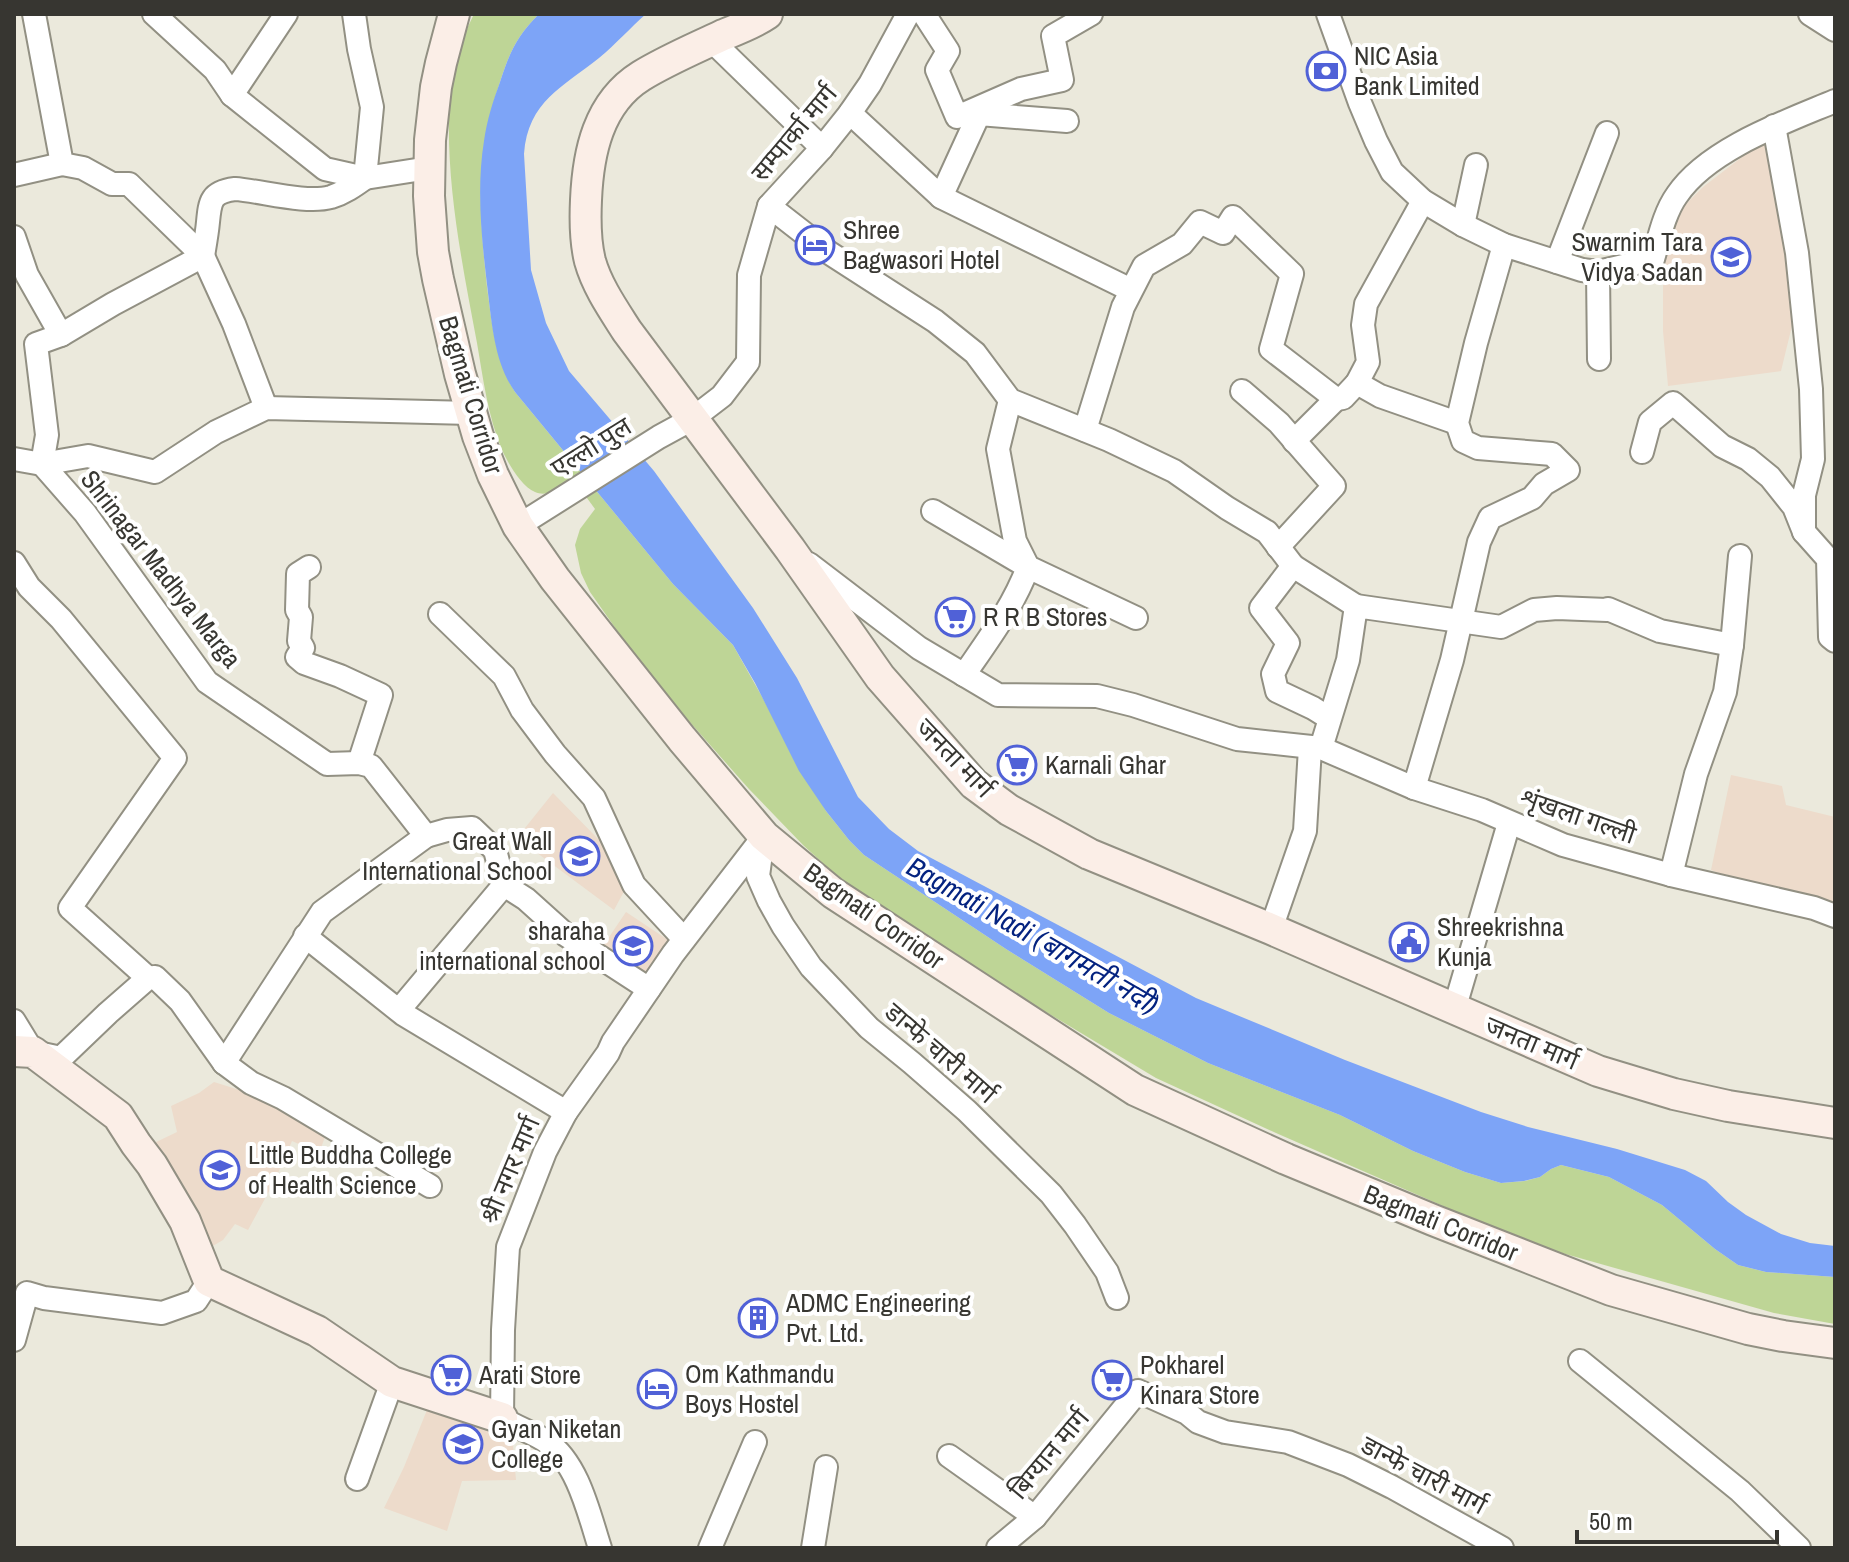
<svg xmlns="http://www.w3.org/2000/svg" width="1849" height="1562" font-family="'Archivo Narrow','Noto Sans Devanagari',sans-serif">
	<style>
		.education { fill: #eddbcb }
		.grass { fill: #bed596 }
		.water { fill: #7da4f7 }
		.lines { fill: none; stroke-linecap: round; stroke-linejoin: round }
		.street-casing { stroke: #929083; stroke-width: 26 }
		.secondary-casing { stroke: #929083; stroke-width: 34 }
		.street { stroke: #fff; stroke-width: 22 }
		.secondary { stroke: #fbeee7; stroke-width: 30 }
		.labels { text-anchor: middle; stroke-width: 8; stroke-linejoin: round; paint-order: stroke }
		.poi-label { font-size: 26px; fill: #373631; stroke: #fff; text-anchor: start }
		.street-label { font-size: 26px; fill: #373631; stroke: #fff }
		.water-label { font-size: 28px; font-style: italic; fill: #042380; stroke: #fff }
	</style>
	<rect width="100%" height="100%" fill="#ebe9dc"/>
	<g class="education">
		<polygon points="1772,134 1800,293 1781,371 1668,386 1663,331 1663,266 1653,237 1703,187"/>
		<polygon points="1731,775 1782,786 1786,805 1835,817 1835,919 1711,870"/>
		<polygon points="553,793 601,842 635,871 614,910 517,838"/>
		<polygon points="626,912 668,940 642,981 599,952"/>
		<polygon points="214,1082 277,1102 325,1137 319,1153 292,1141 275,1180 248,1230 235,1224 223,1240 206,1250 152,1144 177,1132 171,1106 199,1093"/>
		<polygon points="431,1400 511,1422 516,1480 462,1481 447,1531 384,1508 404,1467"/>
	</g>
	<path class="grass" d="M474,14H539C516,37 510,52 500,82C475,154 479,212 487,287C492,323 495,360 515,392L673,584L733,645L826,811L849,840L864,855L1006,949L1109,1013L1208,1063L1340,1115L1413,1151L1465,1172L1501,1183L1525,1181L1540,1177L1551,1169L1561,1165L1609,1177L1662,1205L1715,1249L1738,1265L1766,1272L1835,1277V1324L1774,1313L1530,1244L1276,1133L1156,1078L1041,1009L850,888L803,845L749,789L688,720L630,649L590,592L581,573L575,545L580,529L595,509L576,483C564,486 548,498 535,492C521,486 508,463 502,450C488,417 483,378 477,343C463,268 447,191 449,114C451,79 458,45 474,14Z"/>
	<path class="water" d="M539,14H646C630,28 616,44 599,58C563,87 528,101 524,154L531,270L546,323L569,371L654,471L753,608L797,678L858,797L889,829L918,851L1196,998L1345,1060L1481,1112L1528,1127L1617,1149L1685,1170L1706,1181L1728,1202L1746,1215L1781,1234L1810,1243L1835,1246V1277L1766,1272L1738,1265L1715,1249L1662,1205L1609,1177L1561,1165L1551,1169L1540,1177L1524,1181L1501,1183L1465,1172L1413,1151L1340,1115L1208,1063L1109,1013L1006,949L864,855L849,840L826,811L799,771L755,683L733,645L673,584L515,392C495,364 492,326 488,293C482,243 476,190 484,141C487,120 493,101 500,82C510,52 516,37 539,14Z"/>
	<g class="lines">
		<g class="street-casing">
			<g id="street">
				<polyline points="34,14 62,164 83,168 112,184 129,184 203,256 234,324 266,408"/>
				<polyline points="154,14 215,70 232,95 325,169 365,178 429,168"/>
				<path d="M354,14L359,49L372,107L365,178C354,186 344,193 331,197C306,204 262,191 235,189C211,192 210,201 208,222C207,233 205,244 203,256L113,304L61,335L36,344L47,435L42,464L85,513L207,682L327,764L359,763L371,766L426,836L447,830L472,828L495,850L504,885L526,899L566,935L649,989"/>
				<polyline points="924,14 948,51 937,70 957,117 1021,89 1062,80 1053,36 1091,14"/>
				<path d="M1328,14L1360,103L1376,141L1392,172L1423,201L1463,225L1504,245L1582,270L1598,272L1653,259C1659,239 1664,213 1677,195C1708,149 1785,122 1835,101"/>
				<polyline points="1810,14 1835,30"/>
				<polyline points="712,41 822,148"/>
				<polyline points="232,95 286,14"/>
				<polyline points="850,113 941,197 979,114 1067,121"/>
				<polyline points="1774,126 1797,253 1811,389 1813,459 1804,495 1804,532"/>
				<polyline points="14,175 62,164"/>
				<polyline points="941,197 1131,290"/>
				<polyline points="769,206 828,252 935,321 975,353 1010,400 1109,440 1174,471 1227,508 1267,532 1293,566"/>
				<polyline points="1463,225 1476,165"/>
				<polyline points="14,237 27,275 61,335"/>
				<polyline points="1557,262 1607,133"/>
				<polyline points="1598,272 1599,359"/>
				<polyline points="1357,383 1380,396 1457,423"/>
				<polyline points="1242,391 1279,423 1334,486 1278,547"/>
				<polyline points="1010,400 998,449 1015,541 1028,567 1136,618"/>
				<polyline points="1085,430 1123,307 1144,266 1182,244 1200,222 1223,233 1233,217 1292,274 1271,349 1336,399 1343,398 1357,383 1368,362 1363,325 1366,304 1423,201"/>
				<polyline points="1294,441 1336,399"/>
				<polyline points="1642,452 1650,422 1673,403 1722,446 1748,459 1770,477 1794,507 1804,532 1828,559 1830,637 1835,641"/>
				<polyline points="14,459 42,464 88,456 155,472 216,432 266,408 471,413"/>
				<path d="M933,511L1028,567C1013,607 988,640 964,675"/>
				<polyline points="518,526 659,437 692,419 722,396 748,362 749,275 769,206 822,148 850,113 870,84 908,14"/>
				<polyline points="14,563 29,587 61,619 175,758 70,908 148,978 108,1013 61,1058 33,1052 14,1021"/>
				<polyline points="809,564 919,648 998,695 1097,696 1133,705 1237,739 1321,748 1414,788 1482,810 1563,845 1671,875 1814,908 1835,916"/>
				<polyline points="309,567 298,574 297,610 301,617 299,641 303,648 297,657 304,663 340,676 381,695 359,763"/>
				<polyline points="1608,609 1660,631 1732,645 1725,692 1696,774 1671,875"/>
				<polyline points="440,614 504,676 522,710 555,754 594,798 634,885 684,939"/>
				<polyline points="1732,645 1740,556"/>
				<polyline points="1329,718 1313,708 1277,691 1273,674 1288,643 1261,608 1293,566 1356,606"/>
				<polyline points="1321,748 1348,660 1356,606 1501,627 1534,610 1557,608 1607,610"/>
				<polyline points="1414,788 1452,660 1479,542 1490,518 1532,498 1544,484 1568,470 1552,454 1478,448 1463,441 1457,423 1476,343 1504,245"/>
				<polyline points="763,838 758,876 769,901 783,926 811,967 869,1028 912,1063 967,1111 1051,1194 1075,1225 1107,1272 1117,1298"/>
				<polyline points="1271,929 1305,831 1310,748"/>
				<polyline points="305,936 403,1014 566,1112"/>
				<polyline points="148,978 155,977 180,1001 224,1063 251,1083 283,1098 430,1186"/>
				<polyline points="399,1010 504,885"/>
				<polyline points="1454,1010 1509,823"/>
				<polyline points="224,1063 322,912 426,836"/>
				<polyline points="14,1340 27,1293 44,1298 162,1313 196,1301 209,1281"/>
				<polyline points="1580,1361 1740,1491 1799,1548"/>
				<polyline points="949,1456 1035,1517"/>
				<polyline points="357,1479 392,1382"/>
				<path d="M600,1548C589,1514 578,1463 547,1442C533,1432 516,1428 502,1418L503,1330L508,1247L545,1152L566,1112L608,1053L613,1042L673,954L764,836"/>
				<polyline points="710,1548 755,1442"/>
				<polyline points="813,1548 826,1467"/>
				<polyline points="998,1548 1035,1517 1138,1391 1187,1413 1198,1422 1225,1432 1288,1442 1348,1465 1392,1487 1502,1548"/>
			</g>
		</g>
		<g class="secondary-casing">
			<g id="secondary">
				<polyline points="454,14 441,63 436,87 430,140 429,196 433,252 438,279 460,374 478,436 493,475 518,526 555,579 682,739 764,836 833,893 1135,1090 1286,1159 1433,1220 1611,1290 1748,1329 1783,1336 1835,1343"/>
				<path d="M767,14C754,23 738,29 723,35C696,48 667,60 641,76C598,103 588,153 586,200C585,221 585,241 590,261C597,286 613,309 627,331L790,549L880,677L974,784L1009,810L1089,854L1271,929L1598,1071L1674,1094L1728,1106L1835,1123"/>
				<polyline points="14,1051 33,1052 118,1116 136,1144 152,1165 185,1221 209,1281 317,1331 392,1382 502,1418"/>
			</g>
		</g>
		<use href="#street" class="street"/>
		<use href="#secondary" class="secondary"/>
	</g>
	<defs>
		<g id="bank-ring" transform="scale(2)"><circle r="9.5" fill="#fff" stroke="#5061d7" stroke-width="1.5"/><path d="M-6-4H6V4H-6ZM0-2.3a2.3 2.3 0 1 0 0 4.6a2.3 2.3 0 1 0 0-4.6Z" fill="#5061d7"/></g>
		<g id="hotel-ring" transform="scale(2)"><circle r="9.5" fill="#fff" stroke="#5061d7" stroke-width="1.5"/><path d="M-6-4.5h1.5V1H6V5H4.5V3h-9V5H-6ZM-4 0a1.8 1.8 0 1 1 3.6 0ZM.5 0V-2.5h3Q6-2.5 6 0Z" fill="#5061d7"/></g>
		<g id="school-ring" transform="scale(2)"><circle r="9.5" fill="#fff" stroke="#5061d7" stroke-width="1.5"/><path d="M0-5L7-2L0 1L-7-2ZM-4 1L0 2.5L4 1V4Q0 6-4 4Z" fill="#5061d7"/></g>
		<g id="supermarket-ring" transform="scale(2)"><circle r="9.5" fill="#fff" stroke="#5061d7" stroke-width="1.5"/><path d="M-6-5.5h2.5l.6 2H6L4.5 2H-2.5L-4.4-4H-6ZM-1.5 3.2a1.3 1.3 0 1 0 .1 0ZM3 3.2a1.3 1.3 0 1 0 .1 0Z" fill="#5061d7"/></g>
		<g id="civic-ring" transform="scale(2)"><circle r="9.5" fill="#fff" stroke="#5061d7" stroke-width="1.5"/><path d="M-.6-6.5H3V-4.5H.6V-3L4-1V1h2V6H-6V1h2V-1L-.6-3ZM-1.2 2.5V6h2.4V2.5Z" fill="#5061d7"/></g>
		<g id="university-ring" transform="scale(2)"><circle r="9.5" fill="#fff" stroke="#5061d7" stroke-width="1.5"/><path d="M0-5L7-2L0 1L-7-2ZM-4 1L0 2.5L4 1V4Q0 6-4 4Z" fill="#5061d7"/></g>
		<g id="building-ring" transform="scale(2)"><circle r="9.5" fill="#fff" stroke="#5061d7" stroke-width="1.5"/><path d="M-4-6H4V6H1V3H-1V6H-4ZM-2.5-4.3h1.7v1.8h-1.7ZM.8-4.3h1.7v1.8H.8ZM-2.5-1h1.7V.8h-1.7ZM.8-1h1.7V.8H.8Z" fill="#5061d7"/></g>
	</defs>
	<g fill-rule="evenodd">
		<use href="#bank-ring" x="1326" y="71"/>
		<use href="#hotel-ring" x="815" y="245"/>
		<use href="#school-ring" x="1731" y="257"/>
		<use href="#supermarket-ring" x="955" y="617"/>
		<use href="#supermarket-ring" x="1017" y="765"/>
		<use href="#school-ring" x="580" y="856"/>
		<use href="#civic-ring" x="1409" y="942"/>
		<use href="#school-ring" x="633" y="946"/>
		<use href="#university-ring" x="220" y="1170"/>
		<use href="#building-ring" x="758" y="1318"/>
		<use href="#supermarket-ring" x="451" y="1375"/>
		<use href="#supermarket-ring" x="1112" y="1380"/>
		<use href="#hotel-ring" x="657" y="1389"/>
		<use href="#university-ring" x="463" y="1444"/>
	</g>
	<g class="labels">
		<g class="poi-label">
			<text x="1354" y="65">NIC Asia<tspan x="1354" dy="30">Bank Limited</tspan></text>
			<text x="843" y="239">Shree<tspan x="843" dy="30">Bagwasori Hotel</tspan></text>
			<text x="1703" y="251" text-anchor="end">Swarnim Tara<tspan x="1703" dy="30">Vidya Sadan</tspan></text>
			<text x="983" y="626">R R B Stores</text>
			<text x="1045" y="774">Karnali Ghar</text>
			<text x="552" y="850" text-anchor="end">Great Wall<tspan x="552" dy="30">International School</tspan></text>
			<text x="1437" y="936">Shreekrishna<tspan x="1437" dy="30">Kunja</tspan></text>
			<text x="605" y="940" text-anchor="end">sharaha<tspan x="605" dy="30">international school</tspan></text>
			<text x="248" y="1164">Little Buddha College<tspan x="248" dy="30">of Health Science</tspan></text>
			<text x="786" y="1312">ADMC Engineering<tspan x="786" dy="30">Pvt. Ltd.</tspan></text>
			<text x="1140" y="1374">Pokharel<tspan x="1140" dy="30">Kinara Store</tspan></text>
			<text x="685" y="1383">Om Kathmandu<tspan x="685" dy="30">Boys Hostel</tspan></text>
			<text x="479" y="1384">Arati Store</text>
			<text x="491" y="1438">Gyan Niketan<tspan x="491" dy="30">College</tspan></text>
		</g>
		<g class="street-label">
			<text transform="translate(794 133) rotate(-50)" y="9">सम्पार्का मार्ग</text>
			<text transform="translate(471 395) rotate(73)" y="9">Bagmati Corridor</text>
			<text transform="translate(591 447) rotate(-32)" y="9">एल्लो पुल</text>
			<text transform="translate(161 569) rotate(52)" y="9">Shrinagar Madhya Marga</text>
			<text transform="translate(955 758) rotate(46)" y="9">जनता मार्ग</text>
			<text transform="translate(1578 816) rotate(19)" y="9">शृंखला गल्ली</text>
			<text transform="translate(874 916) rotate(35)" y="9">Bagmati Corridor</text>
			<text transform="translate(1532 1043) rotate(23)" y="9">जनता मार्ग</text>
			<text transform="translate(941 1053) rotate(41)" y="9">डान्फे चारी मार्ग</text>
			<text transform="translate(510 1170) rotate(-67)" y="9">श्री नगर मार्ग</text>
			<text transform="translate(1441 1223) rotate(22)" y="9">Bagmati Corridor</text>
			<text transform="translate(1049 1454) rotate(-50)" y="9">बिग्यान मार्ग</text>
			<text transform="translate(1424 1475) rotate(28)" y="9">डान्फे चारी मार्ग</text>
		</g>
		<g class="water-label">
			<text transform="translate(1033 935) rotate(30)" y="10">Bagmati Nadi (बागमती नदी)</text>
		</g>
	</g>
	<rect width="1849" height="1562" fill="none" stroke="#373631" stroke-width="32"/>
	<path d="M1577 1530v12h200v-12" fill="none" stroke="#373631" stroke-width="4"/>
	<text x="1589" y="1530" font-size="24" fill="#373631" stroke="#ffffff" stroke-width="6" paint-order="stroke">50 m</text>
</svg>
